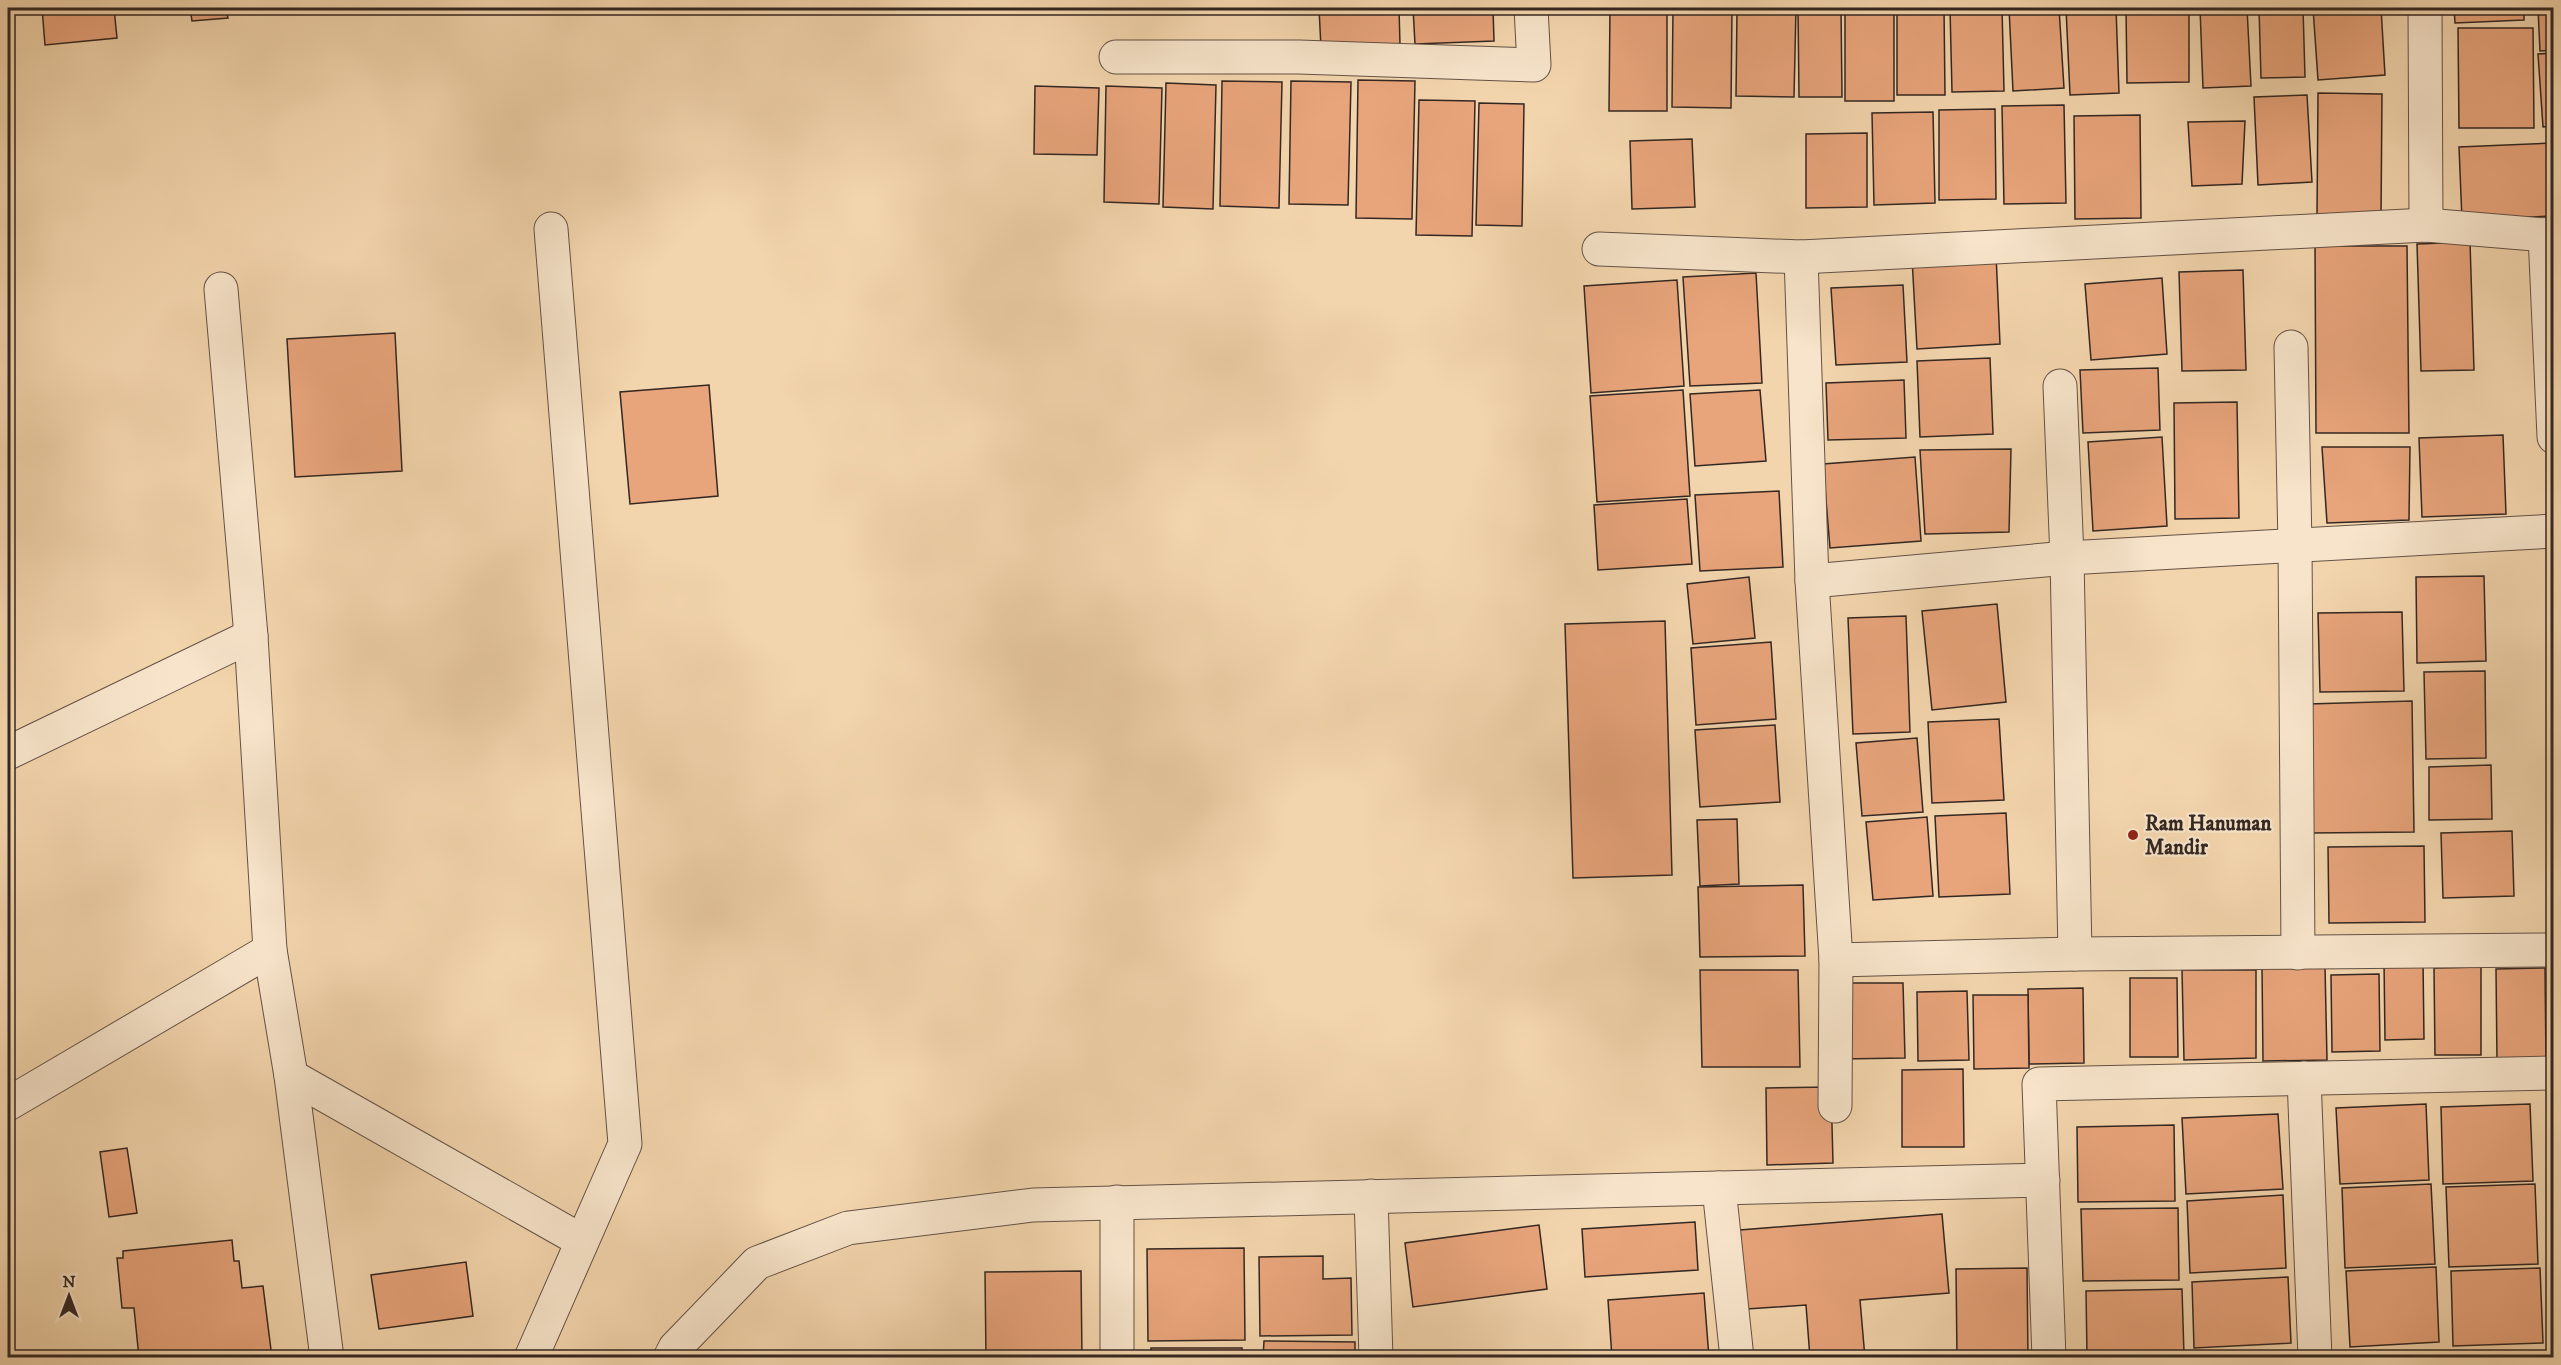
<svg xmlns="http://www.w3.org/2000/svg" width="2561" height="1365" font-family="'IM FELL DW Pica',serif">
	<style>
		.building { fill: #e8a47b; stroke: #332722; stroke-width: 1.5 }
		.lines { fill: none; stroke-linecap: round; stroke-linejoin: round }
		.minor-casing { stroke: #635245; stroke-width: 35 }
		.minor { stroke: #f7e4ca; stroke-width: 33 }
		.poi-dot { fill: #8f2418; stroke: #f7e4ca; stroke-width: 2 }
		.labels { text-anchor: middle; stroke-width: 4.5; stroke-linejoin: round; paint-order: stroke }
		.poi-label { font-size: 21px; font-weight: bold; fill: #332722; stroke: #f7e4ca; text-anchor: start }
	</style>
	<rect width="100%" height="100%" fill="#f3d5ad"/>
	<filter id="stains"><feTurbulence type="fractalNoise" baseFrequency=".00333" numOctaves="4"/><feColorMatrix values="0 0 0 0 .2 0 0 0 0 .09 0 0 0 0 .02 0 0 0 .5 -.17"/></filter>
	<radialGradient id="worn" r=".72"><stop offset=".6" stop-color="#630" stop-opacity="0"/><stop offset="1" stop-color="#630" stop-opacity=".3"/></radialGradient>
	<g class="building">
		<polygon points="42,8 114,8 117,38 45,45"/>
		<polygon points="190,8 226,8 228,18 192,21"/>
		<polygon points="1319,8 1399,8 1400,45 1321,48"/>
		<polygon points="1413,8 1493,8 1494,41 1415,44"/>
		<polygon points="1610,8 1667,8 1667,111 1609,111"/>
		<polygon points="1673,8 1732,8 1731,108 1672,107"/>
		<polygon points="1737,8 1796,8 1794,97 1736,96"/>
		<polygon points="1798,8 1841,8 1842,97 1799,97"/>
		<rect x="1845" y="8" width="49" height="93"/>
		<polygon points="1897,8 1944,8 1945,95 1897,95"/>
		<polygon points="1950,8 2002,8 2004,91 1952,92"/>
		<polygon points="2009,8 2059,8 2064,88 2013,91"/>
		<polygon points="2066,8 2116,8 2119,93 2070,95"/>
		<polygon points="2126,8 2189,8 2189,82 2127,83"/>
		<polygon points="2200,8 2247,8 2251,86 2203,88"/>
		<polygon points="2259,8 2303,8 2305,77 2261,78"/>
		<polygon points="2313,8 2381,8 2385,75 2318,80"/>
		<polygon points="2454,8 2524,8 2524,20 2455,23"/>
		<polygon points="2538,8 2554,8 2554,50 2540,51"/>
		<polygon points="2458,28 2533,28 2534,128 2459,128"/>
		<polygon points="2554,53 2554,126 2543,127 2538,54"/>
		<polygon points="1358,80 1415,81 1412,219 1356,218"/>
		<polygon points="1222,81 1282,82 1279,208 1220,206"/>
		<polygon points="1291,81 1351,82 1348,205 1289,204"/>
		<polygon points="1166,83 1216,85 1213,209 1163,207"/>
		<polygon points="1035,86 1099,88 1097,155 1034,154"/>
		<polygon points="1106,86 1162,88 1159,204 1104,202"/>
		<polygon points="2318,93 2382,94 2381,217 2317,216"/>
		<polygon points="2307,95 2312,182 2258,185 2254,97"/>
		<polygon points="1419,100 1475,101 1472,236 1416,235"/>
		<polygon points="1479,103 1524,104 1522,226 1476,225"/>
		<polygon points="2064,105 2066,203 2004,204 2002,106"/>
		<polygon points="1995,109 1996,199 1939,200 1939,110"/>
		<polygon points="1933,112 1935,203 1874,205 1872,113"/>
		<polygon points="2140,115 2141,218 2075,219 2074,116"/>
		<polygon points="2245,121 2242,184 2192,186 2188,122"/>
		<polygon points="1867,133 1867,207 1806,208 1806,134"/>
		<polygon points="1692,139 1695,207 1632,209 1630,141"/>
		<polygon points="2554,143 2554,216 2462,220 2459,147"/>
		<polygon points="2470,242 2474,370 2421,371 2417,244"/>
		<polygon points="2315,246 2407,246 2409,433 2316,433"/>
		<polygon points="1996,254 2000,344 1917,349 1912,258"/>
		<polygon points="2243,270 2246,370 2182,371 2179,272"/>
		<polygon points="1756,273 1762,383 1690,386 1683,277"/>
		<polygon points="2162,278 2167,354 2091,360 2085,284"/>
		<polygon points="1677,280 1684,386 1591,393 1584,286"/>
		<polygon points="1903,285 1907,362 1836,365 1831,288"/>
		<polygon points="395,333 402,471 295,477 287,339"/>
		<polygon points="1990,358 1993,434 1920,437 1917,361"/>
		<polygon points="2158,368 2160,430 2083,433 2080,370"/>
		<polygon points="1904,380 1906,438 1828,440 1826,383"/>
		<polygon points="709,385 718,496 630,504 620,392"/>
		<polygon points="1683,390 1690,496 1597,502 1590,396"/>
		<polygon points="1760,390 1766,461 1695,466 1690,394"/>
		<polygon points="2237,402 2239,518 2175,519 2174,403"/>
		<polygon points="2503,435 2506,514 2422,517 2419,438"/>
		<polygon points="2162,437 2167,526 2093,531 2088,442"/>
		<polygon points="2322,447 2410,447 2409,520 2327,523"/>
		<polygon points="2011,449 2009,532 1925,534 1920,450"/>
		<polygon points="1915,457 1921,541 1830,548 1823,464"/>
		<polygon points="1779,491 1783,567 1700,571 1695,495"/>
		<polygon points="1687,499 1692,564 1598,570 1594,505"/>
		<polygon points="2484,576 2486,661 2417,663 2416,577"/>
		<polygon points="1749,577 1755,638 1693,644 1687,584"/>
		<polygon points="1997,604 2006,702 1932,710 1922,611"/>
		<polygon points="2402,612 2404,691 2320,692 2318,613"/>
		<polygon points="1906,616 1910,732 1853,734 1848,618"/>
		<polygon points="1665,621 1672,875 1573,878 1565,624"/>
		<polygon points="1771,642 1776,719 1696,725 1691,648"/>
		<polygon points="2485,671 2486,758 2426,759 2424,672"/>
		<polygon points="2412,701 2414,832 2311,833 2308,704"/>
		<polygon points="1999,719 2004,800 1932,803 1928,722"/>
		<polygon points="1775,725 1780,802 1700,807 1695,730"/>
		<polygon points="1917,738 1923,812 1862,816 1856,743"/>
		<polygon points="2491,765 2492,819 2429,820 2429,767"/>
		<polygon points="2006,813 2010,894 1939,897 1935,816"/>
		<polygon points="1927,817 1933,896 1873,900 1866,822"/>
		<polygon points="1737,819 1739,884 1700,886 1697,820"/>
		<polygon points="2512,831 2514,896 2443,898 2441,833"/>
		<polygon points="2424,846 2425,922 2329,923 2328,847"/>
		<polygon points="1803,885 1805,956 1700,957 1698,887"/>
		<polygon points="2423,960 2424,1039 2385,1040 2384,961"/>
		<polygon points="2325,966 2327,1060 2263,1061 2262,967"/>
		<polygon points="2481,967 2481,1055 2435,1055 2434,968"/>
		<polygon points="2545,968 2546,1061 2497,1062 2496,969"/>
		<polygon points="1700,970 1798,970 1800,1067 1702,1067"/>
		<polygon points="2182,970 2256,970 2256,1058 2184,1060"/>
		<polygon points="2379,974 2380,1051 2332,1052 2331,975"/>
		<polygon points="2130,978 2177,978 2178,1057 2130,1057"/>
		<polygon points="1839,983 1903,983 1905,1058 1841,1059"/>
		<polygon points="2083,988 2084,1063 2029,1064 2028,989"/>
		<polygon points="1967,991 1969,1060 1918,1061 1917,992"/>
		<polygon points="1973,995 2028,995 2029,1068 1974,1069"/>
		<polygon points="1963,1069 1964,1147 1902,1147 1902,1070"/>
		<polygon points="1831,1087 1833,1163 1767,1165 1766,1088"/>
		<polygon points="2426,1104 2429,1180 2340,1184 2336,1108"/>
		<polygon points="2530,1104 2533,1181 2443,1184 2441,1107"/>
		<polygon points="2278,1114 2283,1189 2186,1194 2182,1118"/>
		<polygon points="2174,1125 2175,1201 2078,1202 2077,1127"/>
		<polygon points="127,1148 137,1213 109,1217 100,1152"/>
		<polygon points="2431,1184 2435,1264 2345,1268 2342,1188"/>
		<polygon points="2535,1184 2538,1264 2449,1267 2446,1187"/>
		<polygon points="2283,1195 2286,1268 2190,1273 2187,1201"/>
		<polygon points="2178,1208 2179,1280 2083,1281 2081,1209"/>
		<polygon points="1942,1214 1949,1293 1860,1300 1865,1358 1810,1358 1806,1305 1747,1309 1740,1230"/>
		<polygon points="1695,1222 1698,1270 1585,1277 1582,1229"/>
		<polygon points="1539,1225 1547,1289 1413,1307 1405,1243"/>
		<polygon points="232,1240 234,1261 239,1261 242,1288 263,1286 272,1358 139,1358 134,1308 122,1308 117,1258 123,1258 123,1251"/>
		<polygon points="1244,1248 1245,1340 1148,1341 1147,1249"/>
		<polygon points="1323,1256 1323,1279 1351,1278 1352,1335 1260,1336 1259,1257"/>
		<polygon points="466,1262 473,1316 379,1329 371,1275"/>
		<polygon points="2436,1267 2439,1342 2350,1347 2346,1271"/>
		<polygon points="2027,1268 2028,1358 1957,1358 1956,1269"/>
		<polygon points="2540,1268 2543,1343 2453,1346 2451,1271"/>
		<polygon points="1081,1271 1082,1358 986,1358 985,1272"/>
		<polygon points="2288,1277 2291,1343 2194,1348 2192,1282"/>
		<polygon points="2182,1289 2184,1355 2087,1356 2086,1291"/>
		<polygon points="1704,1293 1709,1358 1612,1358 1608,1300"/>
		<polygon points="1264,1341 1355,1342 1355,1358 1263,1358"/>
		<rect x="1151" y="1348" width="91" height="10"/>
	</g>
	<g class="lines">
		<g class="minor-casing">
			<g id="minor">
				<polyline points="2425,8 2426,225"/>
				<polyline points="1116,57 1299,57 1534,65 1531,8"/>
				<polyline points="2545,235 2554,437"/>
				<polyline points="1599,249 1801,257 2426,225 2545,235 2554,233"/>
				<polyline points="1801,257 1812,581 1836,960 1835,1106"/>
				<polyline points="221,289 251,636 270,950 291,1076 327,1358"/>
				<polyline points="2291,347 2295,546 2298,953"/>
				<polyline points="2060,386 2067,558 2075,954"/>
				<polyline points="1812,581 2067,558 2554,531"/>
				<polyline points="8,753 251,636"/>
				<polyline points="1836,960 2075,954 2554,950"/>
				<polyline points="291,1076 582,1241"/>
				<polyline points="2304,1078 2315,1358"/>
				<polyline points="8,1104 270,950"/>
				<polyline points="1719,1188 1737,1358"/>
				<polyline points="1371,1196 1376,1358"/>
				<polyline points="531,1358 625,1144 551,229"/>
				<polyline points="670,1358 675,1348 757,1263 848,1228 1033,1205 2043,1180"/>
				<polyline points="1117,1358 1117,1202"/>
				<polyline points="2049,1358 2039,1084 2554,1073"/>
			</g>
		</g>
		<use href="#minor" class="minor"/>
	</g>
	<circle class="poi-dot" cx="2133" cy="835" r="6"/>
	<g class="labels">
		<g class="poi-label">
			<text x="2145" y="830">Ram Hanuman<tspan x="2145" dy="24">Mandir</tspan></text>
		</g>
	</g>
	<rect width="2561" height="1365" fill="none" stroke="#f3d5ad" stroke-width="30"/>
	<rect x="9" y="9" width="2543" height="1347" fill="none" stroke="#332722" stroke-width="3"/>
	<rect x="15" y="15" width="2531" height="1335" fill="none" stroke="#332722" stroke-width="1.5"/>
	<g transform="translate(69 1296)" stroke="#f7e4ca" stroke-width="4.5" paint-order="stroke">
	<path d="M0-4.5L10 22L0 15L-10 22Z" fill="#332722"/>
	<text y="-9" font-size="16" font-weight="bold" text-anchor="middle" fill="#332722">N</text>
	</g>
	<rect width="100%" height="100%" filter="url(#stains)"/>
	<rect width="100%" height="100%" fill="url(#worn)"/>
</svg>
